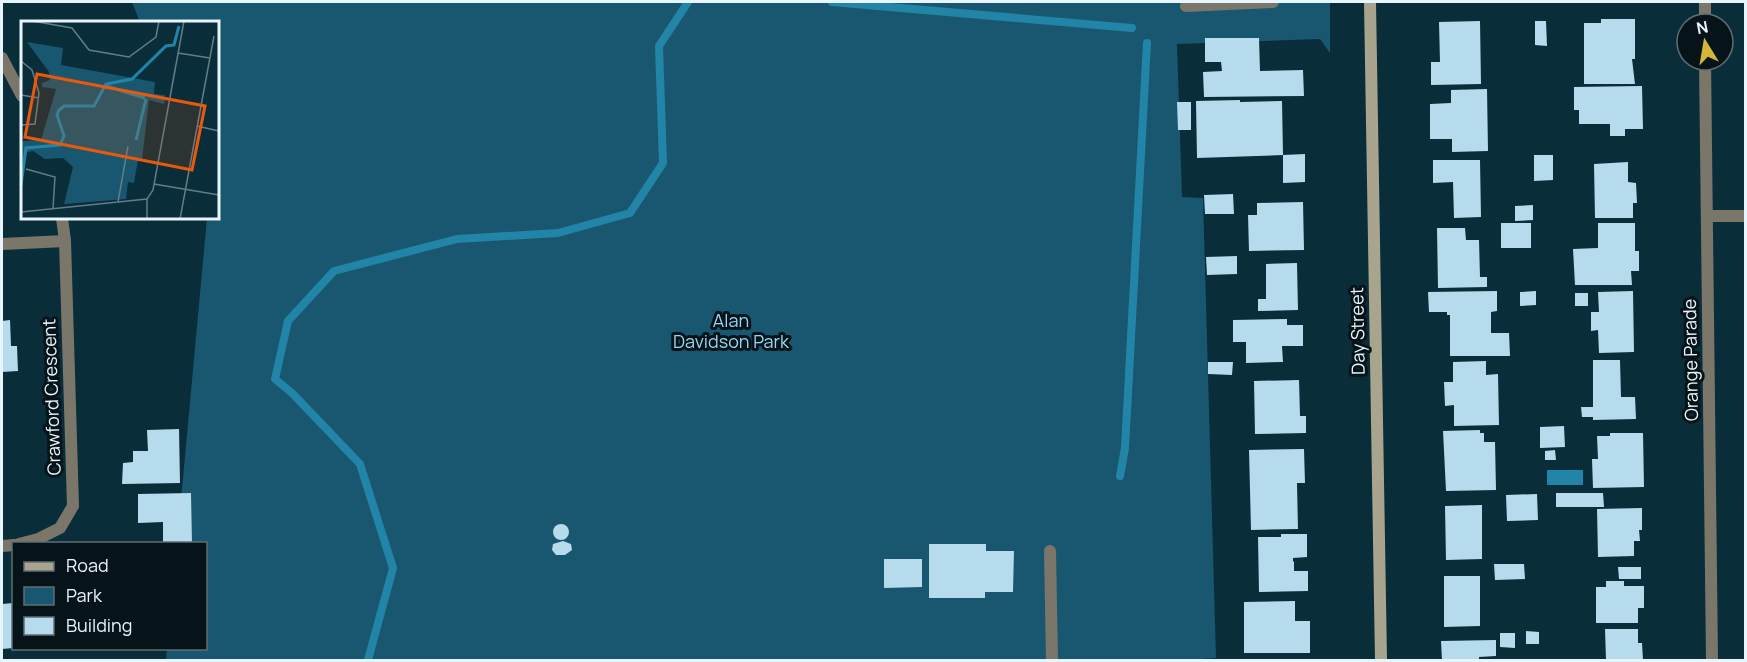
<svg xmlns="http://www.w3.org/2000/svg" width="1747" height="662" font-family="Manrope,sans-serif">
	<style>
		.green { fill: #18576f }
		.water { fill: #2285a8 }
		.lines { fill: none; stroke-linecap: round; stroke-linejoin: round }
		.stream { stroke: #2285a8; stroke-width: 8 }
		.building { fill: #b6dbed }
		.lane { stroke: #7a776a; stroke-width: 12 }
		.street { stroke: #7a776a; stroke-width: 12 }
		.secondary { stroke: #a9a48e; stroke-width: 12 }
		.labels { text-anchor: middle; stroke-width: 6; stroke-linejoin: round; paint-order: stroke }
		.park-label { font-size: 18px; fill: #95d7f5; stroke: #061319 }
		.street-label { font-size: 18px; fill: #e7f6fd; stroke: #061319 }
		.inset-river { fill: none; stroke: #2285a8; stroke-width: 3 }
		.inset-road { fill: none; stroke: #627d88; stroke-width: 1.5 }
		.view { fill: #e8590c; fill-opacity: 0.15; stroke: #e8590c; stroke-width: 3 }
		.inset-edge { fill: none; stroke: #e7f6fd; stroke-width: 3 }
	</style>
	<rect width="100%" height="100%" fill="#0a2d3a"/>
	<polygon class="green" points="132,2 1330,2 1330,53 1320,39 1177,44 1182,197 1203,198 1216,658 1186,660 149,660 166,659 167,649 206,648 206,544 177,543 207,218 218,218 218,22 140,22"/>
	<rect class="water" x="1547" y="470" width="36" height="15"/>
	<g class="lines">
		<g class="stream">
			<polyline points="832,2 1132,28"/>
			<polyline points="1120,476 1125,448 1147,43"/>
			<polyline points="368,660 393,568 360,464 292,393 275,379 288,321 334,271 457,239 558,233 630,213 663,163 659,46 688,2"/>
		</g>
	</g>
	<g class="building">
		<polygon points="1601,19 1635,19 1635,59 1632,59 1635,84 1584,84 1584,23 1601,23"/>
		<polygon points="1480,21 1481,84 1431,85 1431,62 1440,62 1439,22"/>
		<polygon points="1535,21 1546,21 1547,46 1535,45"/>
		<polygon points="1205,38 1259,38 1260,71 1303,70 1304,96 1204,97 1203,72 1222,71 1221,62 1205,62"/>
		<polygon points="1642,86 1643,129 1625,129 1625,136 1610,136 1610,124 1579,124 1579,110 1574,110 1574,87"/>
		<polygon points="1487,89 1488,151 1452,152 1452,139 1430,139 1430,104 1451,103 1451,90"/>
		<polygon points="1240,100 1240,102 1282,101 1283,155 1197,158 1196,101"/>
		<polygon points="1177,102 1191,102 1191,130 1178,130"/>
		<polygon points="1305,154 1305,182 1283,183 1283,155"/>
		<polygon points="1534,155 1553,155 1553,180 1534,181"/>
		<polygon points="1433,160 1480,160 1481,217 1454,218 1453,182 1433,183"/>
		<polygon points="1628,162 1628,182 1636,183 1637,203 1633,203 1633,218 1595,218 1594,164"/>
		<polygon points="1233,194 1234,214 1205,214 1204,195"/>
		<polygon points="1303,202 1304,250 1249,251 1248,215 1257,215 1257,203"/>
		<polygon points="1533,205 1533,220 1515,221 1515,206"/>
		<rect x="1501" y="223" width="30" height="25"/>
		<polygon points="1598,223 1635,223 1635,251 1639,251 1639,271 1631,271 1632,285 1575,285 1573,249 1598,248"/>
		<polygon points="1437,228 1465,228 1466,240 1479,240 1480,277 1487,277 1487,287 1438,288"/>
		<polygon points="1237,256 1237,274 1207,275 1206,257"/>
		<polygon points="1297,263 1298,310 1258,311 1258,299 1266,299 1266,264"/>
		<polygon points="1497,291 1497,311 1491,312 1491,333 1509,333 1510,356 1450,356 1450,315 1447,315 1447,312 1429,312 1428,292"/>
		<polygon points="1536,291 1536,305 1520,306 1520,292"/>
		<polygon points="1633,291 1634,352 1599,353 1598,330 1591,331 1591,312 1599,312 1598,292"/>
		<rect x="1575" y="293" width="13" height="13"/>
		<polygon points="1287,319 1287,325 1303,325 1303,346 1282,346 1283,362 1246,363 1246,342 1233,342 1233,320"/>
		<polygon points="10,320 11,346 17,346 18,371 2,372 2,321"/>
		<polygon points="1593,360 1620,360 1621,397 1635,397 1636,419 1593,420 1593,417 1582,417 1581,407 1593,407"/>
		<polygon points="1486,361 1486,375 1498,374 1499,425 1454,426 1454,405 1445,406 1444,382 1453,382 1453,362"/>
		<polygon points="1208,362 1233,362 1232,375 1208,374"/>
		<polygon points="1299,380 1300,416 1306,416 1306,433 1255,434 1254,381"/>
		<polygon points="1564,426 1565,447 1540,448 1540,427"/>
		<polygon points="179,429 180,483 122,484 123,463 133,462 133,451 148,451 147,430"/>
		<polygon points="1480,430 1480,433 1484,433 1484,442 1495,442 1496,490 1446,491 1443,431"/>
		<polygon points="1610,433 1643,433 1644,487 1593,488 1592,459 1598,459 1597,436 1610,436"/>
		<polygon points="1304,449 1305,483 1297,483 1298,529 1251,530 1249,450"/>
		<polygon points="1555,450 1556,460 1545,460 1545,451"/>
		<polygon points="191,493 192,543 163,543 163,522 138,523 138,494"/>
		<polygon points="1556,493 1603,493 1604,507 1556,507"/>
		<polygon points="1537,494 1538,520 1507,521 1506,495"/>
		<polygon points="1482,505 1482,559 1446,560 1445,506"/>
		<polygon points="1642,508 1642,530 1639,530 1640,541 1634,541 1634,556 1598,557 1597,509"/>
		<circle cx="561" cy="532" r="8"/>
		<polygon points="1281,534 1307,534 1307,557 1293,558 1293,561 1294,562 1294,571 1308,571 1308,591 1259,592 1258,537 1281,537"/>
		<polygon points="563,541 571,544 572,550 565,555 556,555 552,550 553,544"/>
		<polygon points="929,544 986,544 986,551 1014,551 1013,592 985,592 985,598 929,598"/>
		<polygon points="884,559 922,559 922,587 884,588"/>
		<polygon points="1494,564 1524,564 1525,579 1495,580"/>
		<polygon points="1618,567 1641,567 1641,579 1619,579"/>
		<polygon points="1444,576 1480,576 1480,626 1444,627"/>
		<polygon points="1606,581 1624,581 1624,586 1644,586 1644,608 1638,608 1638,623 1596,623 1596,587 1606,587"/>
		<polygon points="1295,601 1295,621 1310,621 1310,653 1244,653 1244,602"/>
		<polygon points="14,603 14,648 2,649 2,604"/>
		<polygon points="1605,629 1638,629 1638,643 1642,643 1643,660 1606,660"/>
		<polygon points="1526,631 1539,632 1539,644 1526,644"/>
		<polygon points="1500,633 1515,633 1515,648 1500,647"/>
		<polygon points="1496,640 1496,656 1479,657 1479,660 1442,660 1441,641"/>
	</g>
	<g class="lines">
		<g class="lane">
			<polyline points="1186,6 1273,2"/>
			<polyline points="1050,551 1052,660"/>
		</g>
		<g class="street">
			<polyline points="1705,2 1705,24"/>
			<polyline points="2,58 22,96"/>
			<polyline points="1705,60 1712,660"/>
			<polyline points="1707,216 1746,216"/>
			<polyline points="2,244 65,241"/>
			<polyline points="19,544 38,539 60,528 73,506 65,241 62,218"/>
			<polyline points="2,546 14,545"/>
		</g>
		<polyline class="secondary" points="1370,2 1381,660"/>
	</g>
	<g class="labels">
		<g class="park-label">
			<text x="731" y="327">Alan<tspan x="731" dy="21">Davidson Park</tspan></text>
		</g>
		<g class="street-label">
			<text transform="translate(1358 331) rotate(-91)" y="6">Day Street</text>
			<text transform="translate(1691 360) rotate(-91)" y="6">Orange Parade</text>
			<text transform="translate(52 397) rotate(-92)" y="6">Crawford Crescent</text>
		</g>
	</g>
	<g transform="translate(21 21)">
		<rect width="198" height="198" fill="#0a2d3a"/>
		<path d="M6,21L42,27L40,44L134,61L133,73L144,74L143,83L128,79L121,139H117L113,162L107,161L105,178L43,183L52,146L42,137L24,138L12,130L3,132L4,144L0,142V120L20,119L35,68L21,66V62L29,59L28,51Z" fill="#18576f"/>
		<path class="inset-river" d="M85,65L124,77M115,119L125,78M0,164L5,127L39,124L43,115L36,94L38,89L43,85H73L85,63L111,58L145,25L153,24L158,5"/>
		<path class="inset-road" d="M11,0L51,7L68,29L108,36L135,16L138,0M157,32L189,37M0,40L11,49L18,72L14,103L0,104M0,74L18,77M130,75L148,78M176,105L198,110M5,148L34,156L32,187M133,163L198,174M97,181L107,125M0,191L126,178M126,198V178L132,169L163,0M159,198L193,15"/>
		<path class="view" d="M16,53L184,85L171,149L4,116Z"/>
		<rect width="198" height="198" class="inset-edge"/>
	</g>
	<rect width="1747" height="662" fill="none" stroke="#e7f6fd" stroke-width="6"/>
	<rect x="12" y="542" width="195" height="108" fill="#061319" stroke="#606e74" stroke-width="1.5"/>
	<rect x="24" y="562" width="30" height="9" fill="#a9a48e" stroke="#606e74" stroke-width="1.5"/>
	<text x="66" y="572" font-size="18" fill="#e7f6fd">Road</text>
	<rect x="24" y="587" width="30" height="18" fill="#18576f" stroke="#606e74" stroke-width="1.5"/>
	<text x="66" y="602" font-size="18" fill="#e7f6fd">Park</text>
	<rect x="24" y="617" width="30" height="18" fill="#b6dbed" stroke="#606e74" stroke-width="1.5"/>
	<text x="66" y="632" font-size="18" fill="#e7f6fd">Building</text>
	<g transform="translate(1705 42) rotate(349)"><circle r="28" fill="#061319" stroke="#606e74" stroke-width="1.5"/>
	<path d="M0-4.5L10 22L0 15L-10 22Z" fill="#d2b736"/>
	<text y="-9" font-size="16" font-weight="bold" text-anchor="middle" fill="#e7f6fd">N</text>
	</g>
</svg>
